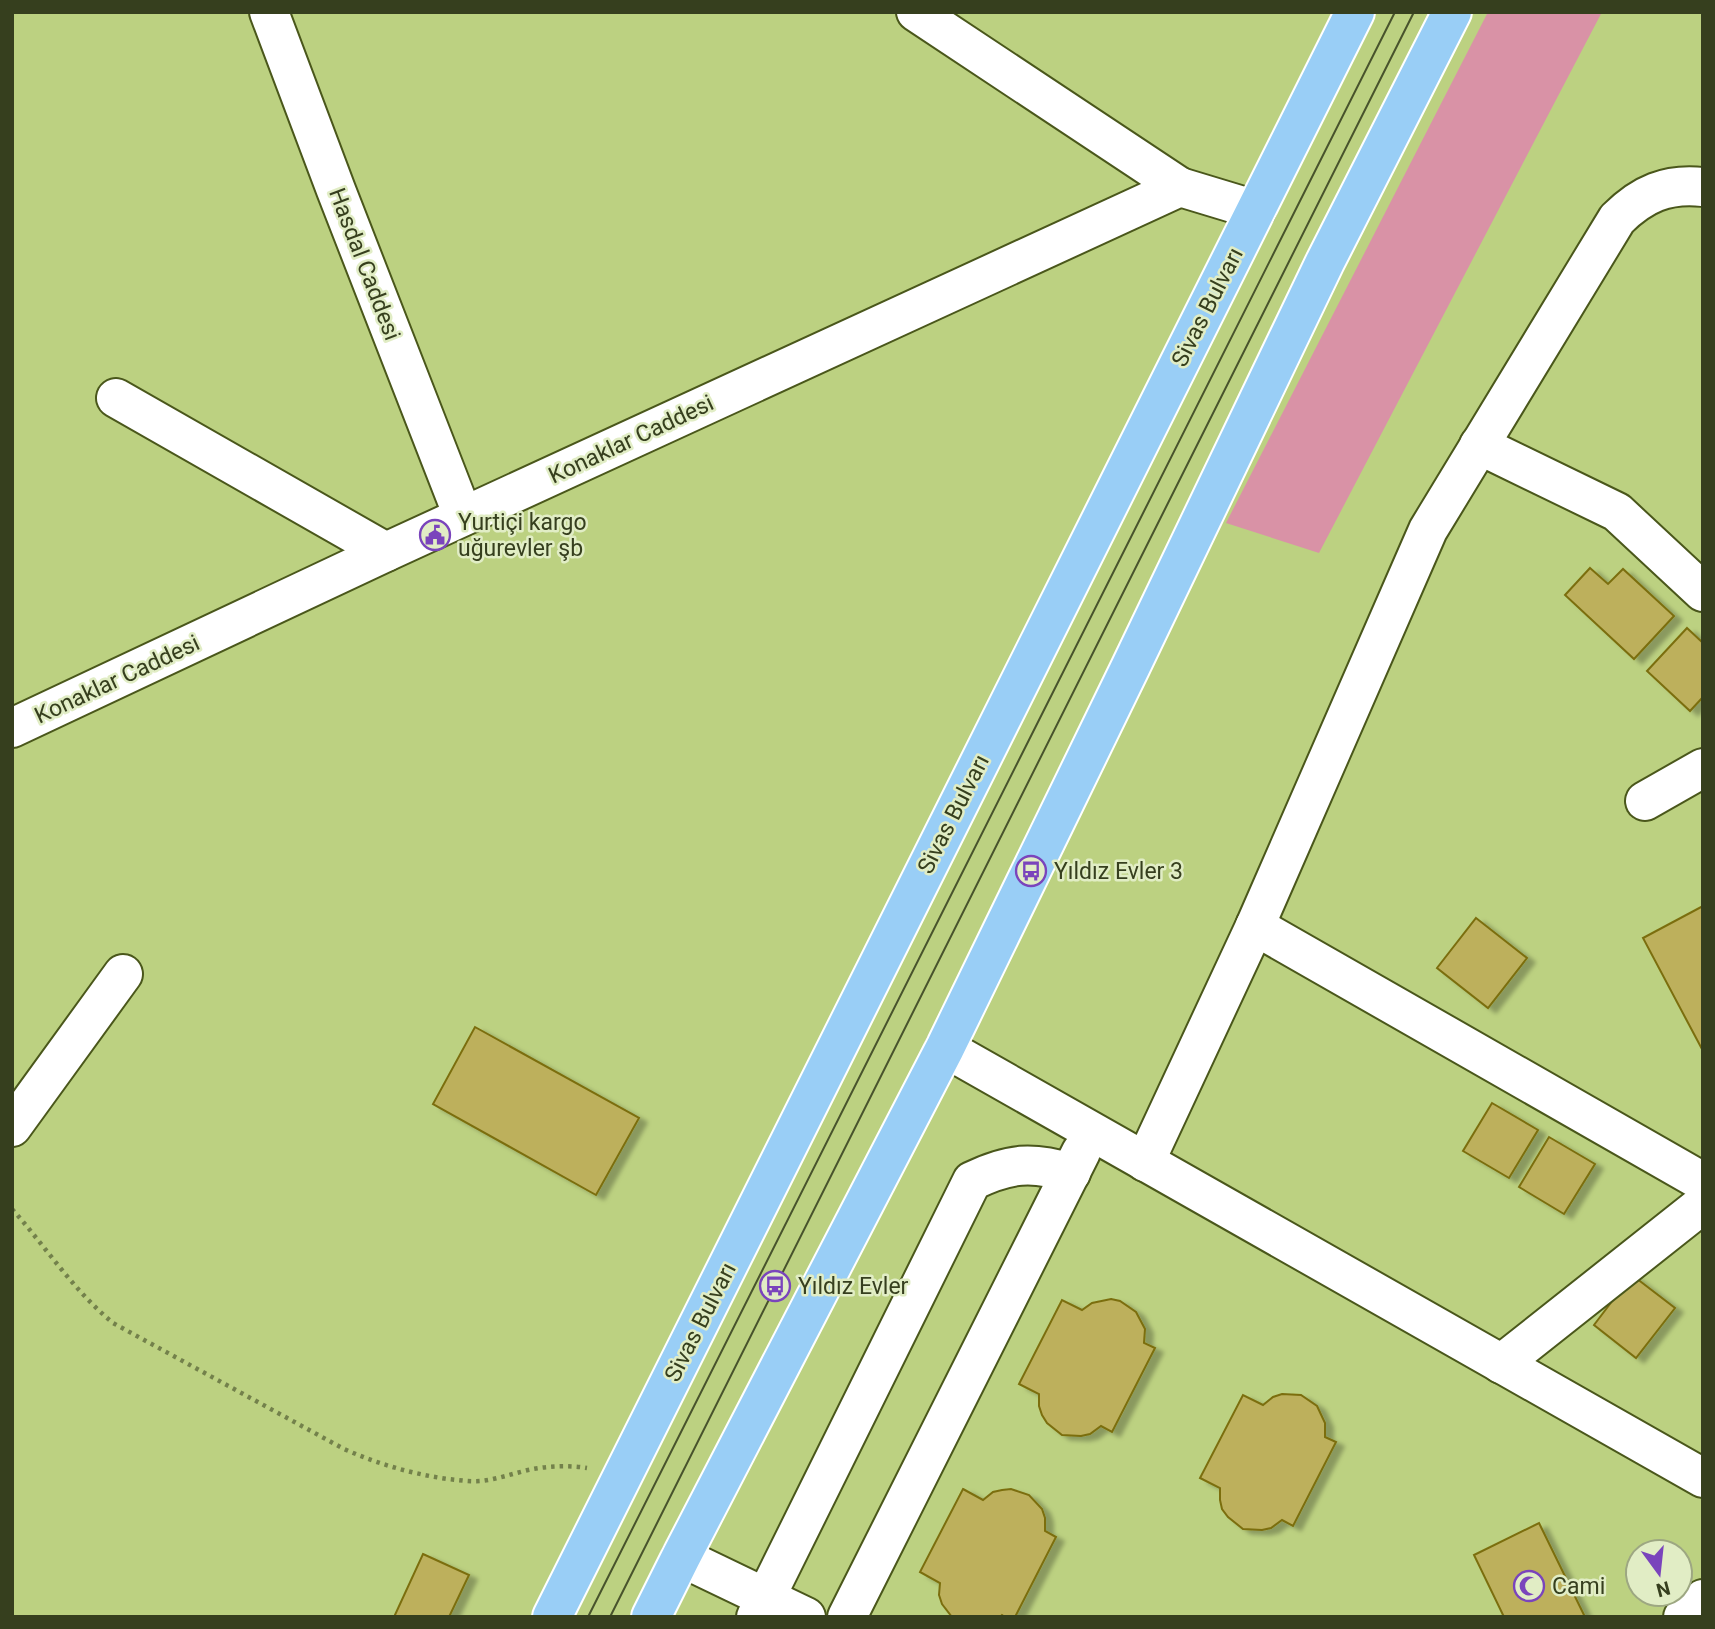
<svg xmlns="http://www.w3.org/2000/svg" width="1715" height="1629" font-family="Roboto,sans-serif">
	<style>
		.green { fill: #d992a6 }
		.building { fill: #bdb05c; stroke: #7b6e0f; stroke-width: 2; filter: url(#shadow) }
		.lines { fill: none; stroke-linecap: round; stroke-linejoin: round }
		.minor-casing { stroke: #4a571b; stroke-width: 42 }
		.highway-casing { stroke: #fff; stroke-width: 42 }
		.path { stroke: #73814b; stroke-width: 4.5; stroke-dasharray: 3.5 5; stroke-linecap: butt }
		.minor { stroke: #fff; stroke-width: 38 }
		.highway { stroke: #99cef6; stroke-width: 38 }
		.tram { stroke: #48532c; stroke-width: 2 }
		.labels { text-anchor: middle; stroke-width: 5; stroke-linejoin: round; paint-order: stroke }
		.street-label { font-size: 23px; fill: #363f1e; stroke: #e1edc5 }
		.poi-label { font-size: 23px; fill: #363f1e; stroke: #e1edc5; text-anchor: start }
	</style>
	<defs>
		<filter id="shadow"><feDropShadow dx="8" dy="4.5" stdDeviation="2" flood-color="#0004"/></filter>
	</defs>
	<rect width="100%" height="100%" fill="#bcd181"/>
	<polygon class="green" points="1488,12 1602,12 1319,553 1226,523"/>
	<g class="building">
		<polygon points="1590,568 1608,584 1623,569 1674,616 1634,659 1565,595"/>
		<polygon points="1687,628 1703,643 1703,697 1690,711 1647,671"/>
		<polygon points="1703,906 1703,1051 1643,938"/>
		<polygon points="1476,918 1527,958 1488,1008 1437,968"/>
		<polygon points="475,1027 639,1118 596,1195 433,1104"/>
		<polygon points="1492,1103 1538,1130 1509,1178 1463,1151"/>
		<polygon points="1549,1137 1595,1164 1564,1214 1519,1187"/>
		<polygon points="1632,1275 1675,1308 1636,1358 1594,1325"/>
		<polygon points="1111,1299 1120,1301 1136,1312 1145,1329 1144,1343 1155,1348 1112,1432 1101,1426 1090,1434 1081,1436 1062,1435 1047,1423 1042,1415 1039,1406 1039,1394 1019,1384 1062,1300 1082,1310 1092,1303"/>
		<polygon points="1282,1394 1301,1395 1317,1406 1325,1423 1325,1437 1336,1442 1293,1526 1282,1520 1271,1528 1262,1530 1243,1529 1228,1517 1222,1509 1220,1500 1220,1488 1200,1478 1243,1395 1263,1405 1273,1397"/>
		<polygon points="963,1489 983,1500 993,1492 1002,1490 1011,1489 1029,1495 1042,1509 1045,1518 1045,1531 1056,1537 1015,1617 1005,1617 1002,1615 1000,1617 952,1617 942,1604 939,1595 940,1583 920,1572"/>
		<polygon points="1539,1523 1585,1617 1504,1617 1474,1555"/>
		<polygon points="423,1554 469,1575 449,1617 394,1617"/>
	</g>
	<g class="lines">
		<g class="minor-casing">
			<g id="minor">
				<polyline points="269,12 336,190 463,516"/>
				<polyline points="916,12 1180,187"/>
				<polyline points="116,398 386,552"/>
				<polyline points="1479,445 1617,512 1703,592"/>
				<polyline points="12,728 386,552 1180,187 1256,210"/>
				<polyline points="1645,801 1703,768"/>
				<polyline points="1255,926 1703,1182"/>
				<polyline points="945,1048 1703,1478"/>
				<polyline points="12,1127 123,974"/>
				<path d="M1145,1162L1255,926L1428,530L1617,219C1642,194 1667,183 1703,187"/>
				<polyline points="1501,1364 1703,1204"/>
				<polyline points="681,1557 806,1617"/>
				<path d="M756,1617L972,1181C1009,1163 1032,1161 1071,1173"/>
				<polyline points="847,1617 1081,1152"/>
				<polyline points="1683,1617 1703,1599"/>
			</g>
		</g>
		<g class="highway-casing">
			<g id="highway">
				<polyline points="552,1617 1355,12"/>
				<polyline points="651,1617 681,1557 945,1048 1131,666 1325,262 1452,12"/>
			</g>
		</g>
		<path class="path" d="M12,1209C46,1247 73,1290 113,1323L344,1449C378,1464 412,1474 448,1479C459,1480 470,1482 481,1481C497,1479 512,1474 528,1470C547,1466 568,1465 587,1468"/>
		<use href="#minor" class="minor"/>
		<use href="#highway" class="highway"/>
		<g class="tram">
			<polyline points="588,1617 1395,12"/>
			<polyline points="610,1617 1414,12"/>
		</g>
	</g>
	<defs>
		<g id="civic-ring" transform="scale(1.575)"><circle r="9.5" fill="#e1edc5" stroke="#7a44bc" stroke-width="1.5"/><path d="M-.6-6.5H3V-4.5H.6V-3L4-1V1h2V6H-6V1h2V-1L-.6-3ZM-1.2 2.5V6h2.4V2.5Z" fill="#7a44bc"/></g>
		<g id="bus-ring" transform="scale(1.575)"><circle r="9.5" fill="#e1edc5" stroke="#7a44bc" stroke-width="1.5"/><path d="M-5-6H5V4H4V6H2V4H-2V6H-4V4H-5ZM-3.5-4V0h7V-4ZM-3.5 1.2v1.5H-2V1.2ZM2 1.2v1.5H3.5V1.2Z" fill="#7a44bc"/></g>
		<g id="mosque-ring" transform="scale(1.575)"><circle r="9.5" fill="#e1edc5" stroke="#7a44bc" stroke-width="1.5"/><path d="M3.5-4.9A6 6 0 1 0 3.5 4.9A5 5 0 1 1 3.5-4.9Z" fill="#7a44bc"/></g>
	</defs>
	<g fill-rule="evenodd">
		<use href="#civic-ring" x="435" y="535"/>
		<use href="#bus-ring" x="1031" y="871"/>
		<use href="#bus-ring" x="775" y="1286"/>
		<use href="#mosque-ring" x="1529" y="1586"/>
	</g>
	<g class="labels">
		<g class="street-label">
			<text transform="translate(365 264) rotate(69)" y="8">Hasdal Caddesi</text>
			<text transform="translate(1207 307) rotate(-63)" y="8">Sivas Bulvarı</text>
			<text transform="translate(631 439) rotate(-25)" y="8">Konaklar Caddesi</text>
			<text transform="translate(117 679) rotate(-25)" y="8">Konaklar Caddesi</text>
			<text transform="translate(953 814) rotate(-63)" y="8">Sivas Bulvarı</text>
			<text transform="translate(700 1322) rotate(-63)" y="8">Sivas Bulvarı</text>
		</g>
		<g class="poi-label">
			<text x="458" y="530">Yurtiçi kargo<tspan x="458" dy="26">uğurevler şb</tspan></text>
			<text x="1054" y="879">Yıldız Evler 3</text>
			<text x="798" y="1294">Yıldız Evler</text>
			<text x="1552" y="1594">Cami</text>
		</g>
	</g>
	<rect width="1715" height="1629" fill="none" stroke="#363f1e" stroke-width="28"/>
	<g transform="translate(1659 1573) rotate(165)"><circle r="33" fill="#e1edc5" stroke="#9da782" stroke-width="2"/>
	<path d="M0-5L12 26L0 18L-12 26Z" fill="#7a44bc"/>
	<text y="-10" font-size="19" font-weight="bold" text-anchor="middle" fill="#363f1e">N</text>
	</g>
</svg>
